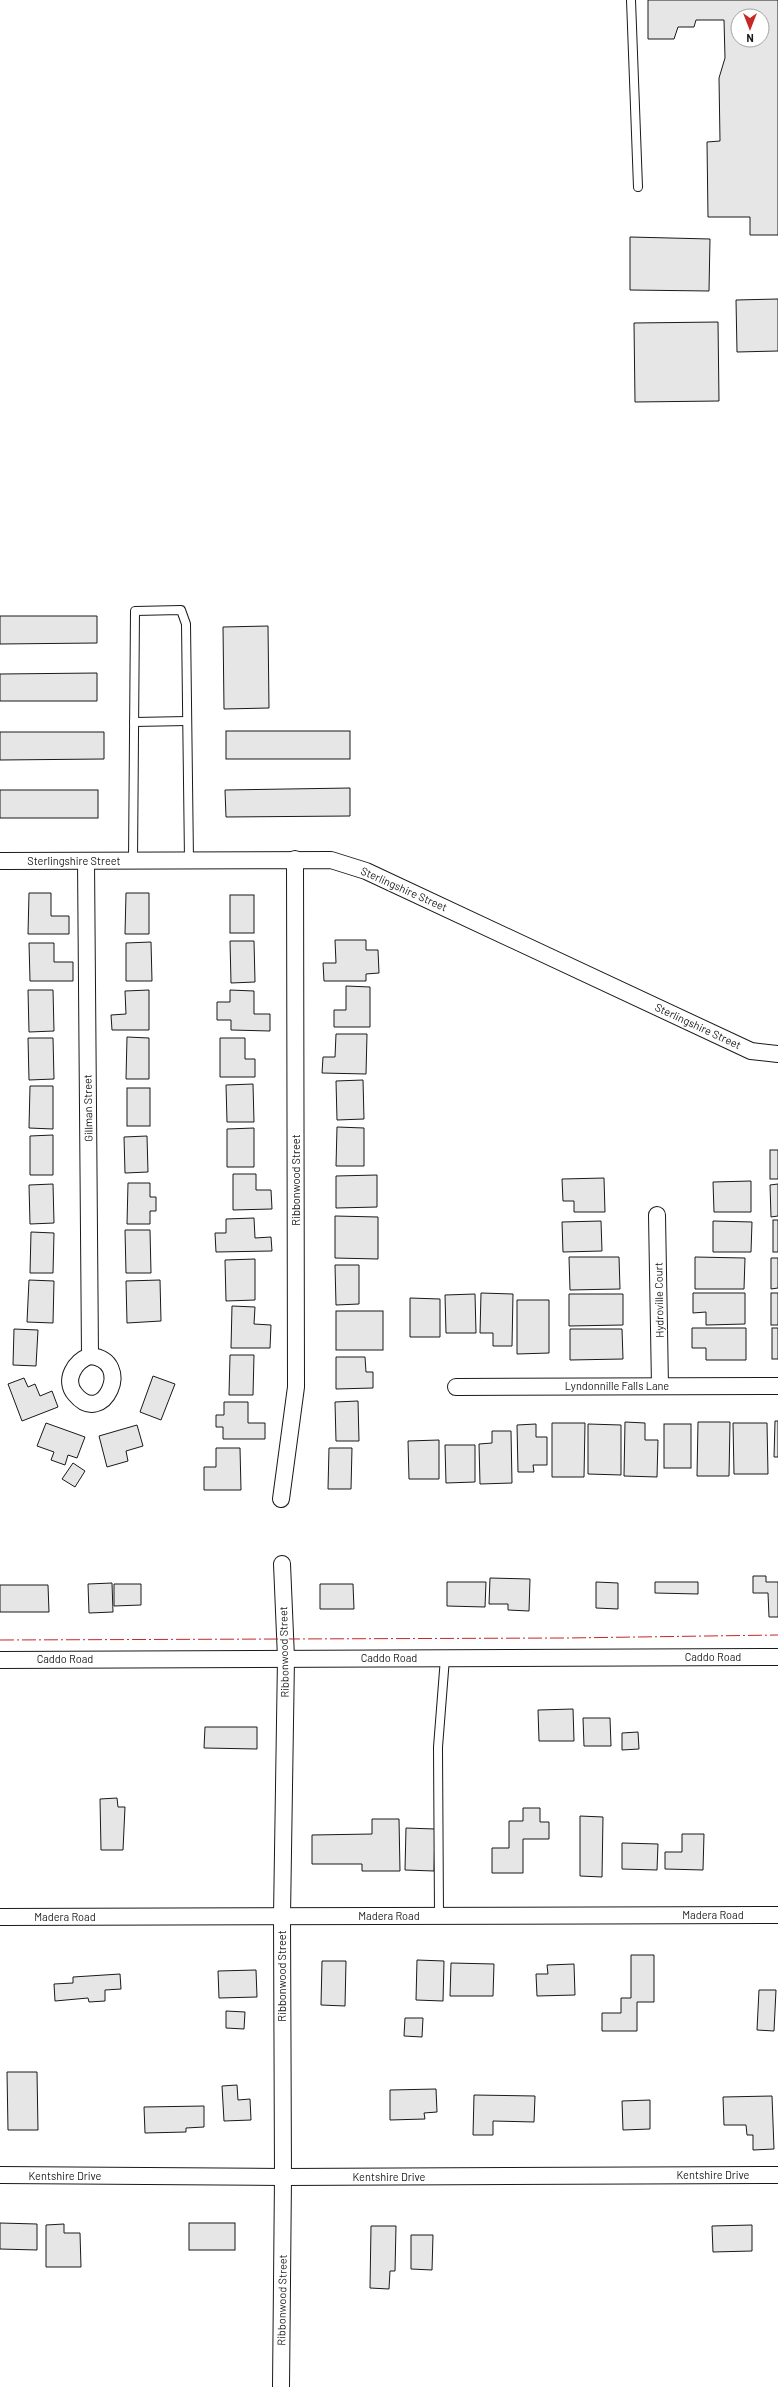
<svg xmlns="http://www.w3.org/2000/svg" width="778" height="2387" font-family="Barlow,sans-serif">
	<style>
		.building { fill: #e6e6e6; stroke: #1a1a1a; fill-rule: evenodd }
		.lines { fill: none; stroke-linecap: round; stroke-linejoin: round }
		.service-casing { stroke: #1a1a1a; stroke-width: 10 }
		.minor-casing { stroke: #1a1a1a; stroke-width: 18 }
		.service { stroke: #fff; stroke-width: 8 }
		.minor { stroke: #fff; stroke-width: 16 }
		.power { stroke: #c62828; stroke-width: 1; stroke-dasharray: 14 3 2 3; stroke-linecap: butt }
		.labels { text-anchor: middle; stroke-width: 3; stroke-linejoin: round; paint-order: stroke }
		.street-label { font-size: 11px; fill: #1a1a1a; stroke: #fff }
	</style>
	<rect width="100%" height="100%" fill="#fff"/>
	<g class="building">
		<path d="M648,0H778V235H750V217H708L707,142L720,141L719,78L725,58L724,20H696L694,27H678L674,39H648ZM738,16H762V40H738Z"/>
		<polygon points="630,237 710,239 709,291 630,290"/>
		<polygon points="778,299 778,351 737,352 736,300"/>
		<polygon points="718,322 719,401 635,402 634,323"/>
		<polygon points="0,616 97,616 97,643 0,644"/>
		<polygon points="268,626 269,708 224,709 223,627"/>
		<polygon points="97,673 97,701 0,701 0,674"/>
		<rect x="226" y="731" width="124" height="28"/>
		<polygon points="0,732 104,732 104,759 0,760"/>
		<polygon points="350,788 350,816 226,817 225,790"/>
		<rect x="0" y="790" width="98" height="28"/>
		<polygon points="29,893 51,893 51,916 69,916 69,934 28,934"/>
		<polygon points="126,893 149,893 149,934 125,934"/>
		<rect x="230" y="895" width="24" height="38"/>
		<polygon points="335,940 366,940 366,950 378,950 379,973 366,974 366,981 324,981 323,963 336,963"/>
		<polygon points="230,941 254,941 255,982 231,983"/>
		<polygon points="151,942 152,981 126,981 126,943"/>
		<polygon points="29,943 54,943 54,962 73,962 73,981 30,981"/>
		<polygon points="346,986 370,987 370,1027 334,1027 334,1010 346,1010"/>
		<polygon points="28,990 53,990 54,1031 29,1032"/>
		<polygon points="149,990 149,1030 112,1030 111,1015 126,1014 125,991"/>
		<polygon points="230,990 254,991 254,1014 270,1014 270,1031 231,1030 231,1020 217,1020 217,1002 230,1002"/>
		<polygon points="336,1034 367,1034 366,1074 322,1073 323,1057 335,1057"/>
		<polygon points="127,1037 149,1038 149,1079 126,1079"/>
		<polygon points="28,1038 53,1038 54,1079 29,1080"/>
		<polygon points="220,1038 245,1038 245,1059 255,1059 255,1077 220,1077"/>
		<polygon points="363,1080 364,1119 337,1120 336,1081"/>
		<polygon points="253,1084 254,1122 227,1122 226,1085"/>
		<polygon points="30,1086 53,1086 53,1129 29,1128"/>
		<rect x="127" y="1088" width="23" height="38"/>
		<polygon points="337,1127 364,1128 364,1166 336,1166"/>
		<polygon points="254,1128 254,1167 227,1167 227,1129"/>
		<polygon points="53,1135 53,1175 30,1175 30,1136"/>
		<polygon points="147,1136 148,1172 125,1173 124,1137"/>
		<rect x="770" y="1150" width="8" height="29"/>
		<polygon points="233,1174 256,1174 256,1190 271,1190 272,1209 233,1210"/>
		<polygon points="377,1175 377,1207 336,1208 336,1176"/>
		<polygon points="604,1178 605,1212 574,1212 574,1201 563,1201 562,1179"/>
		<polygon points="751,1181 751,1212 714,1212 713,1182"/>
		<polygon points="128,1183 150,1183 150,1197 156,1197 156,1211 150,1211 150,1224 127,1224"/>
		<polygon points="53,1184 54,1223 30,1224 29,1185"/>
		<polygon points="778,1184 778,1216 771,1217 770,1185"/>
		<polygon points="335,1216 378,1217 378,1259 335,1258"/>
		<polygon points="254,1218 255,1238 271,1237 272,1251 216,1252 215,1233 226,1233 226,1219"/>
		<rect x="773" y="1220" width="5" height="32"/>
		<polygon points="601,1221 602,1251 563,1252 562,1222"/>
		<polygon points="713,1221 752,1222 751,1252 713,1252"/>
		<polygon points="125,1230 150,1230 151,1273 126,1273"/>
		<polygon points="31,1232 54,1233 53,1273 30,1273"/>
		<polygon points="569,1257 619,1257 620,1289 570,1290"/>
		<polygon points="695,1257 745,1258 744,1289 695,1289"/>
		<polygon points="771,1258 778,1258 778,1288 771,1289"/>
		<polygon points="255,1259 255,1300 226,1301 225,1260"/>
		<polygon points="335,1265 359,1265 359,1304 336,1305"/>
		<polygon points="29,1280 54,1281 53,1323 27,1322"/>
		<polygon points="160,1280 161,1321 127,1323 126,1281"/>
		<polygon points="481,1293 513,1294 512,1346 493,1346 493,1333 480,1333"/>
		<polygon points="693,1293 745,1293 745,1324 706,1325 706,1312 693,1313"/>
		<rect x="771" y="1293" width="7" height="32"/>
		<polygon points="475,1294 476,1333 446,1333 445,1295"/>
		<polygon points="569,1294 623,1294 623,1325 569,1326"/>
		<polygon points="410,1298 440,1299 440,1337 410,1337"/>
		<polygon points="517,1300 549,1300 549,1353 517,1354"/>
		<polygon points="232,1306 255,1307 254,1324 271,1325 270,1348 231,1348"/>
		<rect x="336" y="1311" width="47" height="39"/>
		<polygon points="692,1328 746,1328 746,1360 706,1360 706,1348 692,1348"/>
		<rect x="772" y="1328" width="6" height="31"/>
		<polygon points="14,1329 38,1330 36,1366 13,1365"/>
		<polygon points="570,1329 622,1329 623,1359 570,1360"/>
		<polygon points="230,1355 254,1355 253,1395 229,1395"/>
		<polygon points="336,1357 365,1357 366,1372 373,1372 373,1388 336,1389"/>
		<polygon points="153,1376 175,1384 161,1420 140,1412"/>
		<polygon points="24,1378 28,1387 35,1384 40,1396 52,1391 58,1407 22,1421 8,1384"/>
		<polygon points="358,1401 359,1441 336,1441 335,1402"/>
		<polygon points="224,1402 248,1402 248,1423 265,1423 265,1439 223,1439 223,1427 216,1427 216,1415 224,1415"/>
		<polygon points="775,1421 778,1421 778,1457 774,1457"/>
		<polygon points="625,1422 645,1423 645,1440 658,1440 657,1477 624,1476"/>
		<polygon points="698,1422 730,1422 729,1476 697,1476"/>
		<polygon points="46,1423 85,1437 77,1458 68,1455 65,1465 51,1460 54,1452 37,1446"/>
		<polygon points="552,1423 585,1423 584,1477 552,1477"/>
		<polygon points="733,1423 767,1423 768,1474 734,1474"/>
		<polygon points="536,1424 536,1437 547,1437 547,1465 533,1465 534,1472 518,1472 517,1425"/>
		<polygon points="588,1424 621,1425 621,1475 588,1474"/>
		<rect x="664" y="1424" width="27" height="44"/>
		<polygon points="137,1425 143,1446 126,1451 128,1461 107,1467 99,1436"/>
		<polygon points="492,1431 511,1431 512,1483 480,1484 479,1444 492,1443"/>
		<polygon points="439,1440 439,1479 409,1479 408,1441"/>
		<polygon points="445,1445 475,1445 475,1482 446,1483"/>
		<polygon points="216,1448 240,1448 241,1490 204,1490 204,1467 216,1467"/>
		<polygon points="329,1448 352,1448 351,1489 328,1489"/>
		<polygon points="73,1463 85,1471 75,1487 62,1479"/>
		<polygon points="753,1576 766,1576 766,1582 778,1582 778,1617 769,1617 768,1593 753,1593"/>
		<polygon points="490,1578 530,1579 529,1611 508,1610 508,1604 489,1604"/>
		<polygon points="447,1582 486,1582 485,1607 447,1606"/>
		<polygon points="596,1582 618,1583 618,1609 596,1608"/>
		<polygon points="655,1582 698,1582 698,1594 655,1593"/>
		<polygon points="112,1583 113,1612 89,1613 88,1584"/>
		<polygon points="114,1584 141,1584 141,1605 114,1606"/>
		<polygon points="320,1584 353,1584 354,1609 320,1609"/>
		<polygon points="0,1585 48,1585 49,1612 0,1612"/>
		<polygon points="573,1709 574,1741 539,1741 538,1710"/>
		<polygon points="583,1718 610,1718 611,1746 584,1746"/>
		<polygon points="205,1727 257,1727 257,1749 204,1748"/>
		<polygon points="638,1732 639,1749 622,1750 622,1733"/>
		<polygon points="117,1798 118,1807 125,1807 123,1850 101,1850 100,1799"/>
		<polygon points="523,1808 540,1808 540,1822 549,1822 549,1839 523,1839 523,1873 492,1873 492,1848 509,1848 509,1821 523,1821"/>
		<polygon points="580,1816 603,1817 602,1877 580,1876"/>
		<polygon points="372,1819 399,1819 400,1871 362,1871 362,1864 312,1864 312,1835 372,1834"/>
		<polygon points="406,1828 435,1829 434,1871 405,1870"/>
		<polygon points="682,1834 704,1834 703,1870 665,1869 665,1852 682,1852"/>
		<polygon points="622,1843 658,1844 657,1870 622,1869"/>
		<polygon points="631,1955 654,1955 654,2002 637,2002 637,2031 602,2031 602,2013 621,2013 621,1998 631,1998"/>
		<polygon points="417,1960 444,1961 443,2001 416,2000"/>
		<polygon points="322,1961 346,1961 345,2006 321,2005"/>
		<polygon points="451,1963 494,1964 493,1996 450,1996"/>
		<polygon points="574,1964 575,1995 537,1996 536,1974 548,1974 547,1965"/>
		<polygon points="256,1970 257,1997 219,1998 218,1971"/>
		<polygon points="120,1974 121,1989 105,1990 105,2001 89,2002 88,1998 55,2001 54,1984 73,1983 73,1977"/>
		<polygon points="759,1990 776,1990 774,2031 757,2030"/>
		<polygon points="226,2011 245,2012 244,2029 226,2028"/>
		<polygon points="405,2018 423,2018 422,2037 404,2036"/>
		<polygon points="7,2072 37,2072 38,2130 8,2130"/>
		<polygon points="237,2085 238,2100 250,2099 251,2120 224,2121 222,2086"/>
		<polygon points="436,2089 437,2112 424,2113 425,2119 390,2120 390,2090"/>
		<polygon points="474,2095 535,2096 534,2122 493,2121 493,2135 473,2135"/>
		<polygon points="772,2096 774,2149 753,2150 753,2135 747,2135 746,2125 724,2125 723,2097"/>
		<polygon points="650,2100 650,2129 623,2130 622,2101"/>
		<polygon points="204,2106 204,2127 186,2128 186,2132 145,2133 144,2107"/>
		<polygon points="0,2223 37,2224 37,2250 0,2249"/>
		<rect x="189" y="2223" width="46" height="27"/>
		<polygon points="64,2224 64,2233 80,2233 81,2267 46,2267 46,2225"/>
		<polygon points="752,2225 752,2251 713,2252 712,2226"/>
		<polygon points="371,2226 396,2226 395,2271 390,2271 389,2289 370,2288"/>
		<polygon points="411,2235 433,2235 432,2270 411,2269"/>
	</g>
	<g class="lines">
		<g class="service-casing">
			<g id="service">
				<polyline points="631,0 638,187"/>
				<polyline points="134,722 187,721"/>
				<polyline points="133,861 135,611 181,610 186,624 189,860"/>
				<polyline points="439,1915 438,1747 445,1658"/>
			</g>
		</g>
		<g class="minor-casing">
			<g id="minor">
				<polyline points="0,861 331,860 366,871 751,1051 778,1054"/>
				<polyline points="86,861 90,1356"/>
				<polyline points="657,1215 660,1386"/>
				<path d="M90,1356C135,1360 103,1429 75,1394C63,1380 75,1361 90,1356Z"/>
				<polyline points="456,1387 778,1386"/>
				<polyline points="281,1499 296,1387 295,859"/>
				<polyline points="0,1660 778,1657"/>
				<polyline points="0,1917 778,1915"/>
				<polyline points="0,2175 283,2177 778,2175"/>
				<polyline points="281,2387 283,2177 282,1916 286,1658 282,1564"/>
			</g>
		</g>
		<use href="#service" class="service"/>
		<use href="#minor" class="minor"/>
		<polyline class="power" points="0,1640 567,1638 778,1635"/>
	</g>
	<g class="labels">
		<g class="street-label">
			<text x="74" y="865">Sterlingshire Street</text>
			<text transform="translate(404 889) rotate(24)" y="4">Sterlingshire Street</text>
			<text transform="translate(698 1026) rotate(25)" y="4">Sterlingshire Street</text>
			<text transform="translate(88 1108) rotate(-91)" y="4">Gillman Street</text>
			<text transform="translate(296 1180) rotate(-90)" y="4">Ribbonwood Street</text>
			<text transform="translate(659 1300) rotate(-91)" y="4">Hydroville Court</text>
			<text x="617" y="1390">Lyndonnille Falls Lane</text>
			<text transform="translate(284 1652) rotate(-91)" y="4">Ribbonwood Street</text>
			<text x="713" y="1661">Caddo Road</text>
			<text x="389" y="1662">Caddo Road</text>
			<text x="65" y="1663">Caddo Road</text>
			<text x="713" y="1919">Madera Road</text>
			<text x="389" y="1920">Madera Road</text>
			<text x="65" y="1921">Madera Road</text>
			<text transform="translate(282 1976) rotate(-90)" y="4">Ribbonwood Street</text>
			<text x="713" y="2179">Kentshire Drive</text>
			<text x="65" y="2180">Kentshire Drive</text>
			<text x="389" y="2181">Kentshire Drive</text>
			<text transform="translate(282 2300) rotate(-89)" y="4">Ribbonwood Street</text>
		</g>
	</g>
	<g transform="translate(750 28) rotate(180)"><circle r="19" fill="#ffffff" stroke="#a3a3a3"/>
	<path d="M0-3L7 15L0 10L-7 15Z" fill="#c62828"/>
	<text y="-6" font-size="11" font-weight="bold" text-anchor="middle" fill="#1a1a1a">N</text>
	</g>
</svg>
